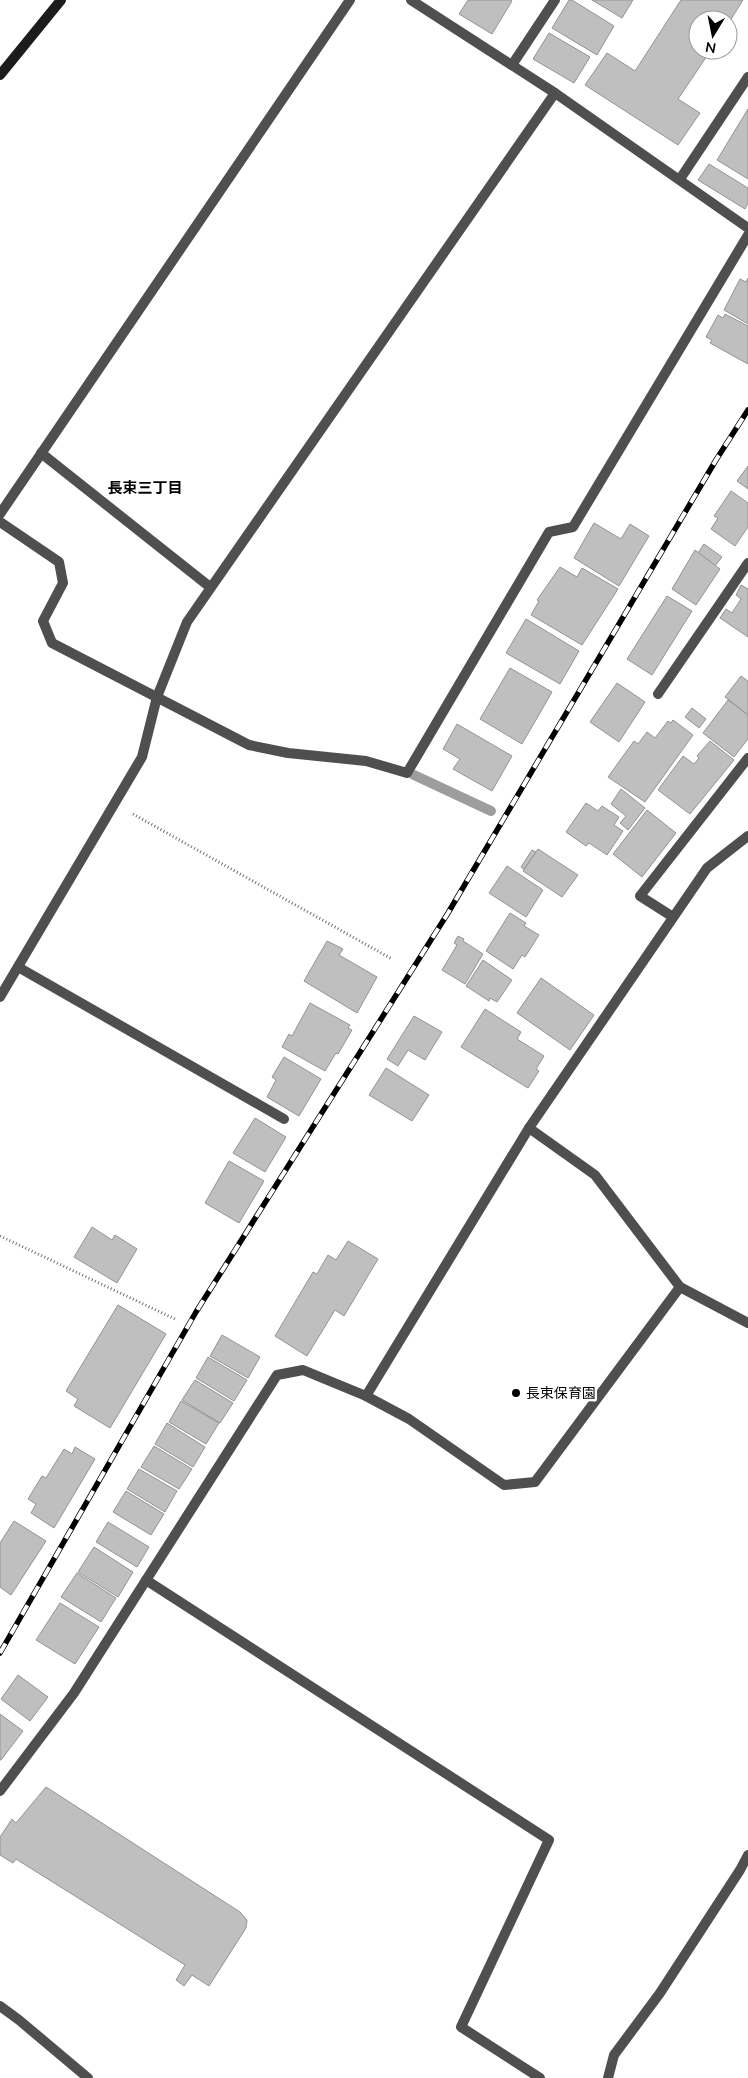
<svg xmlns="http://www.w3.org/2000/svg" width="748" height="2078" font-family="Mulish,'Noto Sans JP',sans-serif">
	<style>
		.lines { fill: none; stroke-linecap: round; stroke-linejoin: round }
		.stream { stroke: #9d9d9d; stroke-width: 10 }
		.building { fill: #bfbfbf; stroke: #939393 }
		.path { stroke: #717171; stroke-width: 3; stroke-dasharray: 1 2.5; stroke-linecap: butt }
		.lane { stroke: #4f4f4f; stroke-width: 10 }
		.street { stroke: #4f4f4f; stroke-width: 10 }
		.secondary { stroke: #1c1c1c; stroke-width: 10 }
		.rail-casing { stroke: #000; stroke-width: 5.5 }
		.rail { stroke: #fff; stroke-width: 4; stroke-dasharray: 11; stroke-linecap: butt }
		.poi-dot { fill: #000; stroke: #fff; stroke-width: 2 }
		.labels { text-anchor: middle; stroke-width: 5; stroke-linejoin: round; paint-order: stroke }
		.poi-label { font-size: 14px; fill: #000; stroke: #fff; text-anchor: start }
		.neighbourhood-label { font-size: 15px; font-weight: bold; fill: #000; stroke: #fff }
	</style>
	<rect width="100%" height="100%" fill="#fff"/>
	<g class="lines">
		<polyline class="stream" points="414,775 491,811"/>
	</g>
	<g class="building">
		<polygon points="468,0 510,0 512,1 492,34 459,14"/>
		<polygon points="569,0 572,0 614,26 597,55 552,28"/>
		<polygon points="592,0 633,0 622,18"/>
		<polygon points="681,0 743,0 728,24 728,20 698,20 698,50 711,50 678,99 700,113 678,145 585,85 607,53 635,71"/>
		<polygon points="549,33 590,57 574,83 533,59"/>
		<polygon points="748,109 748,179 717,160"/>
		<polygon points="709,164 748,188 748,203 745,209 698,180"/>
		<polygon points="748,278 748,324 724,310 740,279 746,282"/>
		<polygon points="725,314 748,326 748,364 710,343 712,340 706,337 718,315 723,318"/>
		<polygon points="748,466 748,489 737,481"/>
		<polygon points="731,491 748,503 748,527 735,546 711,529 718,518 714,516"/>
		<polygon points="594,523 621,539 630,524 649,536 619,586 574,558"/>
		<polygon points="704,544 722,557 715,566 698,553"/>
		<polygon points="695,550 720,569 696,605 672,589"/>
		<polygon points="560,567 577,577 582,568 618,589 582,645 531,615 539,601 537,600"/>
		<polygon points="741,585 748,589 748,637 720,618 726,609 732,613 741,599 736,595"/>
		<polygon points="667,596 692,611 652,675 627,659"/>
		<polygon points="526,619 579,651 560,684 506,653"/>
		<polygon points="510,668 552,692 522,744 480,719"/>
		<polygon points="741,676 748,681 748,715 725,697"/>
		<polygon points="617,683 645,702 619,742 590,722"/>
		<polygon points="728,700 748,715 748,739 734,757 703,733"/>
		<polygon points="692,708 706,719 699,728 685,717"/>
		<polygon points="673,720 693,735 645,802 608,777 634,741 638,744 647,732 655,738 668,721 671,723"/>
		<polygon points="457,724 512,756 492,791 453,769 460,759 443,749"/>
		<polygon points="710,741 734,760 690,814 658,790 683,756 694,764 699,758 697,756"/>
		<polygon points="621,789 645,808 628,830 620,823 626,816 611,804"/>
		<polygon points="586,803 598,811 602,806 619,817 614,825 623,831 607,855 589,843 586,846 566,832"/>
		<polygon points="647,810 676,833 642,877 613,854"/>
		<polygon points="538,849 578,875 562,897 523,871"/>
		<polygon points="532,850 536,852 524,869 521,867"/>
		<polygon points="507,866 543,890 526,917 489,893"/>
		<polygon points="510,913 526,923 524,926 539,935 525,957 522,955 513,969 486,951"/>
		<polygon points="458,936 464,939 463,941 483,954 465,984 442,970 457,945 454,943"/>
		<polygon points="327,941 343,949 339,955 377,977 357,1013 304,981"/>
		<polygon points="483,960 512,980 497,1002 490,998 489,1001 466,986"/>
		<polygon points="541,978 594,1015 570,1050 517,1013"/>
		<polygon points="310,1003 350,1025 348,1028 352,1030 338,1054 336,1053 325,1071 282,1047 289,1034 292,1036"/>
		<polygon points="485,1009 521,1032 517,1039 544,1056 536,1069 539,1071 528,1088 461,1047"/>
		<polygon points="414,1016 442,1032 425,1060 408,1050 398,1066 387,1059"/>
		<polygon points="284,1057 321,1079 299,1116 267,1097 276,1080 272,1077"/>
		<polygon points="386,1068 429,1095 412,1121 369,1095"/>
		<polygon points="255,1118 286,1137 265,1172 233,1153"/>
		<polygon points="229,1161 264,1181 239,1223 205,1203"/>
		<polygon points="92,1227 112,1240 115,1235 137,1249 117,1283 74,1257"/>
		<polygon points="348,1241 378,1259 344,1316 335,1310 307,1356 275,1336 313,1272 317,1274 328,1255 336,1260"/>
		<polygon points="118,1305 166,1334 110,1428 74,1406 78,1399 66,1391"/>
		<polygon points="222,1335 260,1357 248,1378 210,1356"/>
		<polygon points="208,1357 247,1380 234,1401 196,1378"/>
		<polygon points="195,1380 233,1403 220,1423 182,1400"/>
		<polygon points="181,1401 219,1423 206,1444 169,1422"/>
		<polygon points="167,1423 205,1447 193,1467 155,1444"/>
		<polygon points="154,1446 192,1469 179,1489 141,1467"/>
		<polygon points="75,1447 95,1459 54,1528 31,1513 36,1504 28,1499 42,1476 46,1478 64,1449 72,1454"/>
		<polygon points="139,1469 177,1491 165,1512 127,1489"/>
		<polygon points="126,1491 164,1514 151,1535 113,1512"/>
		<polygon points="14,1521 46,1541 11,1595 0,1587 0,1543"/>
		<polygon points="108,1522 149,1547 137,1567 96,1542"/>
		<polygon points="94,1547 133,1572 118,1597 78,1572"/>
		<polygon points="77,1573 116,1598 101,1622 61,1597"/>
		<polygon points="60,1603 99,1627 75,1664 36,1640"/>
		<polygon points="18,1675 48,1697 30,1721 1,1699"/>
		<polygon points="0,1714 23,1731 1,1760 0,1760"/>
		<polygon points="46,1787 240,1912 247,1920 246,1928 209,1986 192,1975 184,1986 176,1980 185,1965 16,1859 13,1863 0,1855 0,1837 12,1819 16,1823"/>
	</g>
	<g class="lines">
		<g class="path">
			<polyline points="133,814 392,959"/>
			<polyline points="0,1236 175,1319"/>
		</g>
		<polyline class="lane" points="41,453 210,587"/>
		<g class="street">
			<polyline points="411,0 555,93 748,228"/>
			<polyline points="512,65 555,0"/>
			<polyline points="680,179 748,77"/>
			<polyline points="0,514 350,0"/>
			<polyline points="0,522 59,562 63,583 43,621 52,643 249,745 288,753 366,761 407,773 549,532 573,527 748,235"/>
			<polyline points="658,694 748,563"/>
			<polyline points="673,917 640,896 748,758"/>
			<polyline points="18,967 284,1119"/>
			<polyline points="0,997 142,757 157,697 187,622 555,93"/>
			<polyline points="529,1128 595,1175 680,1287 748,1323"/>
			<polyline points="366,1396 529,1128 707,868 748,836"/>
			<polyline points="146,1580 549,1840 461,2027 540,2078"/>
			<polyline points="0,1791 74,1693 277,1375 303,1370 366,1396 409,1419 504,1485 535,1482 680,1287"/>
			<polyline points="0,2006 19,2020 88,2078"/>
			<polyline points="608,2078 614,2055 660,1993 740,1870 748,1855"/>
		</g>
		<polyline class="secondary" points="0,75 61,0"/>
		<g class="rail-casing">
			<polyline id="rail" points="0,1653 196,1312 448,913 716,460 748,410"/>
		</g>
		<use href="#rail" class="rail"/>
	</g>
	<circle class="poi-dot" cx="516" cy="1393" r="5"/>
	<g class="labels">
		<g class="poi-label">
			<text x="526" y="1398">長束保育園</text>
		</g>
		<g class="neighbourhood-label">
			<text x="145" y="493">長束三丁目</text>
		</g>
	</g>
	<g transform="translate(713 35) rotate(190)"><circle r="24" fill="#ffffff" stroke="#999999"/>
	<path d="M0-4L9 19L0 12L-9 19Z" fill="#000000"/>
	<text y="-8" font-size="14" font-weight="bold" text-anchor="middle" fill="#000000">N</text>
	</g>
</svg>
